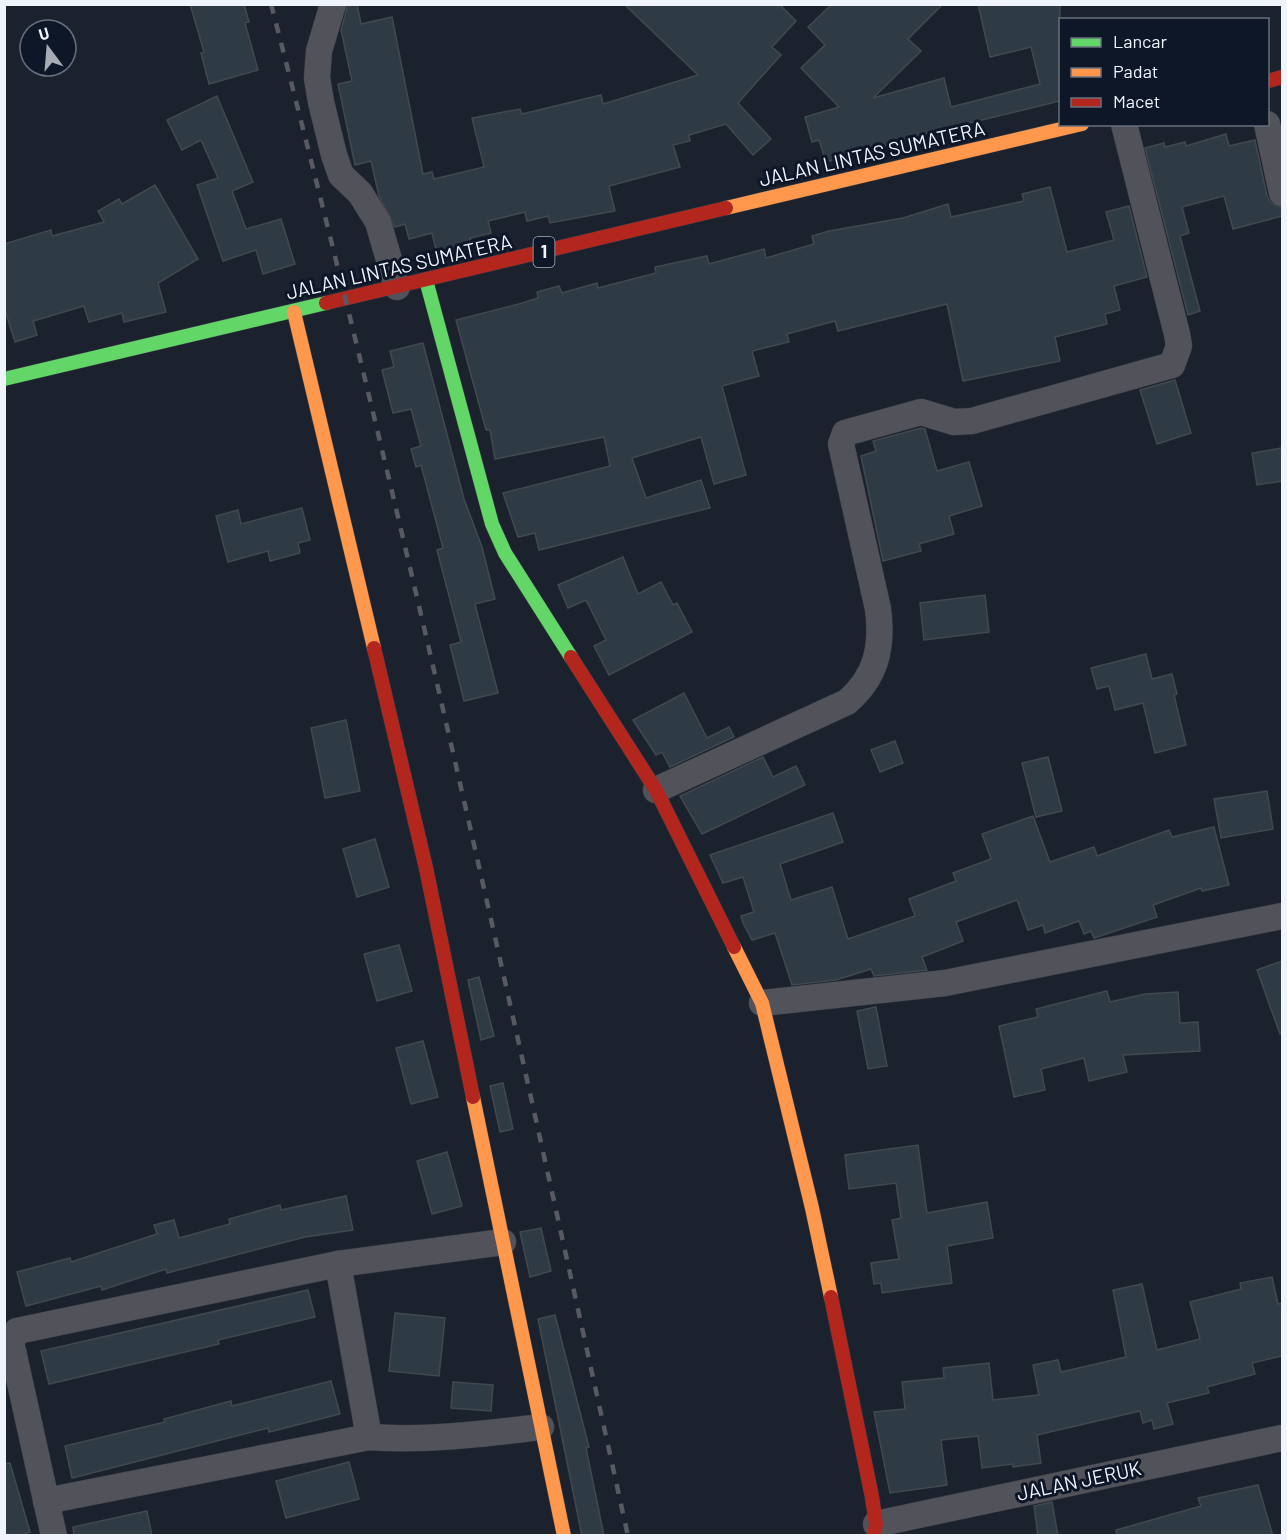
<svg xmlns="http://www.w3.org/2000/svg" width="1287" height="1540" font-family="Barlow,sans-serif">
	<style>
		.building { fill: #2f3b44; stroke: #404850; stroke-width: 1.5 }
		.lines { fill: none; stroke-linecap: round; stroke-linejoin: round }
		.street-casing { stroke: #373c44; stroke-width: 27 }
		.fast-casing { stroke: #373c44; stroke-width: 15 }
		.slow-casing { stroke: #373c44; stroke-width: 15 }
		.jam-casing { stroke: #373c44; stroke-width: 15 }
		.street { stroke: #52525b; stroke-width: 26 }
		.fast { stroke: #63d668; stroke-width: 14 }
		.slow { stroke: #ff974d; stroke-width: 14 }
		.jam { stroke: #b3261e; stroke-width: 14 }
		.rail { stroke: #585962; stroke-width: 4.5; stroke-dasharray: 10 10; stroke-linecap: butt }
		.labels { text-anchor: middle; stroke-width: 6; stroke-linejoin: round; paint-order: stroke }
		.shield { fill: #0d1728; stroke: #acb2bd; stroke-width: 1.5 }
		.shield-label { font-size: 18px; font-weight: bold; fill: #f0f5fd }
		.street-label { font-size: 20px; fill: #f0f5fd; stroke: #0d1728 }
	</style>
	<rect width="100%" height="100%" fill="#1c222d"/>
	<g class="building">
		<polygon points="190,4 244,4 249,22 245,23 258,70 209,84 201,53 204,52"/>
		<polygon points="348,4 357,4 361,24 392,17 423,174 432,172 434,179 484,167 472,118 520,109 522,114 601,95 603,104 698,75 624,4 779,4 796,21 772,47 781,55 738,103 771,139 753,155 726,124 689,135 690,141 673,145 680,167 609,186 615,211 550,223 548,216 527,221 525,212 488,221 491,233 470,238 472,246 437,253 432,233 409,239 405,224 395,227 379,196 371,161 355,165 338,84 352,81 341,30"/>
		<polygon points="832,4 943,4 908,39 921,51 873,98 944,78 951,107 1040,84 1031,47 990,57 978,4 1060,4 1060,101 928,133 826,162 819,140 812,142 805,117 839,107 801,68 825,45 808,27"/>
		<polygon points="217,96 253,182 232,191 246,229 281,219 295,264 263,274 256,250 223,261 197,185 218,178 201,140 182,150 167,120"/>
		<polygon points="1226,134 1229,146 1255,140 1267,196 1271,203 1282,208 1282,216 1233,229 1224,196 1182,207 1189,233 1180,236 1200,311 1188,315 1145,148 1164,143 1165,147 1185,142 1186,146"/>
		<polygon points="155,185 198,259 158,283 166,312 124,322 122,313 89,322 84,306 33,321 37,335 15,342 4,307 4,244 51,230 52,236 104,222 98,211 119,199 122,204"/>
		<polygon points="1050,187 1067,252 1114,240 1106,212 1129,206 1147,277 1114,286 1120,310 1105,314 1107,324 1055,337 1060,361 963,381 947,304 838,331 835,321 787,334 789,342 752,351 759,376 722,386 746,475 714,484 701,437 632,458 646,498 701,480 710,508 539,550 535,533 518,537 503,493 610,466 604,437 495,459 490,430 486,430 456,320 519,304 538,298 537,292 559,286 562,293 597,283 598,288 656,273 655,267 707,256 709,264 764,249 766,258 814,244 812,236 829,231 903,218 948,204 951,217 1024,201 1022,194"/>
		<polygon points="423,343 464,499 482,547 495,599 475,604 498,693 464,701 450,645 461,642 437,550 443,548 421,465 416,467 411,449 421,446 411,409 393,413 382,370 394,367 390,351"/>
		<polygon points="1175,380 1191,433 1157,444 1140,390"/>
		<polygon points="921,428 925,429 937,471 969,462 982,506 949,516 954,534 919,544 921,551 883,561 861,456 876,451 873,441"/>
		<polygon points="1282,448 1282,481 1257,485 1252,453"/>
		<polygon points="302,508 310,540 298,543 300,553 270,561 268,551 228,562 216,516 238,510 241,524"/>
		<polygon points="623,557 638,594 661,582 673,605 677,603 692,632 609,675 594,646 606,640 586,600 568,608 558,585"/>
		<polygon points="985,595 989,632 924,640 920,603"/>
		<polygon points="1146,654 1152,679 1172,674 1177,694 1174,695 1186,745 1155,753 1143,703 1115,710 1109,686 1097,689 1091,668"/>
		<polygon points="684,693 707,738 729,727 734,737 670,767 662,752 656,755 633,720"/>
		<polygon points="346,720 360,791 325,798 311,728"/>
		<polygon points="895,741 903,763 880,772 871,750"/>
		<polygon points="763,757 773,777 796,766 805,785 702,834 680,796"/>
		<polygon points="1048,757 1062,811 1036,817 1022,763"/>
		<polygon points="1267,791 1273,829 1221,838 1214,799"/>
		<polygon points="833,813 843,842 780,864 791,900 832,887 848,939 915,916 909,899 956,881 953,873 991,859 982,834 1033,816 1050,862 1094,847 1097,856 1169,830 1172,837 1214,827 1229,885 1202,891 1201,888 1153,905 1157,917 1094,938 1091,931 1084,934 1079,921 1045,933 1043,925 1028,930 1017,900 956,922 963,941 922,957 927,970 874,976 871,969 836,980 792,985 775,933 752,940 743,923 741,916 754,912 743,877 723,883 710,855"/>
		<polygon points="375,839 389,887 357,897 343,849"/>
		<polygon points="399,945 412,991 377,1001 364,954"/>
		<polygon points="1282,961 1282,1033 1280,1034 1257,970"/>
		<polygon points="479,977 494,1036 481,1040 468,980"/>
		<polygon points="1107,991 1110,1002 1145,994 1178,992 1180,1023 1198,1022 1200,1051 1123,1055 1127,1072 1089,1081 1084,1058 1041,1069 1045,1090 1014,1097 999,1026 1038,1017 1036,1009"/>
		<polygon points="876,1007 887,1066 868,1069 857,1011"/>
		<polygon points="423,1041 438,1097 411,1104 396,1048"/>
		<polygon points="503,1083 513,1129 500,1132 490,1086"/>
		<polygon points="918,1145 927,1213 987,1202 993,1238 947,1246 952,1283 882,1293 881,1283 874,1284 871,1263 899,1259 892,1220 901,1218 896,1183 849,1189 845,1155"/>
		<polygon points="447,1152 462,1206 432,1214 417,1161"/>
		<polygon points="346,1196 353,1230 305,1237 167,1273 166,1269 102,1290 101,1286 26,1306 17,1272 70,1258 71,1262 157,1234 154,1225 174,1220 179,1238 230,1224 229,1219 280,1205 281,1210"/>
		<polygon points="541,1228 551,1271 530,1277 520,1232"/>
		<polygon points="1272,1277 1278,1304 1282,1303 1282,1356 1252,1363 1255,1374 1207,1387 1209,1393 1167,1403 1173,1424 1154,1429 1152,1420 1143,1423 1140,1411 1037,1435 1041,1463 1013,1467 1013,1464 982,1468 978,1436 941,1440 947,1485 890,1493 874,1412 905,1409 902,1382 944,1378 943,1368 989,1363 993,1400 1039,1395 1033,1365 1058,1360 1061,1372 1126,1357 1113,1290 1142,1284 1157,1350 1200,1339 1190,1302 1241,1289 1240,1283"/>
		<polygon points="308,1290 315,1317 218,1340 219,1344 49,1384 41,1351"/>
		<polygon points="395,1313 445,1318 439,1376 389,1371"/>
		<polygon points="555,1315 589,1447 586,1448 604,1536 582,1536 538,1319"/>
		<polygon points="331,1381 340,1414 269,1432 268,1428 72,1478 65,1446 165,1422 164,1419 231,1401 232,1406"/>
		<polygon points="453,1382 493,1385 491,1411 451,1408"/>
		<polygon points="349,1462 359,1499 286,1518 276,1481"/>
		<polygon points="10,1463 30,1532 18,1536 4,1536 4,1464"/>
		<polygon points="1258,1485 1273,1536 1117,1536 1116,1530 1201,1506 1198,1498"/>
		<polygon points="1052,1502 1058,1536 1038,1536 1034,1506"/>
		<polygon points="147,1511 152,1536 74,1536 73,1527"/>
	</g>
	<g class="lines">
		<g class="street-casing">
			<g id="street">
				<polyline points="333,4 319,51 317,78 321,102 334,155 341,175 360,193 378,222 397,287"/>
				<polyline points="1267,124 1282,193"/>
				<path d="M656,790L847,702C876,677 883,648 878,609L841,444L845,433L921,412L954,422L972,421L1172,365L1179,346L1177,334L1124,124"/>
				<polyline points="762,1003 945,983 1282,916"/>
				<polyline points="338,1264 369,1437"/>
				<path d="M46,1501L369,1437C427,1441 483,1434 541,1427"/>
				<polyline points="876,1524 1282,1438"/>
				<polyline points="54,1536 11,1342 17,1331 338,1264 503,1242"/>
			</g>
		</g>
		<g class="fast-casing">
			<g id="fast">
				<polyline points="426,280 492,524 505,553 571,657"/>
				<polyline points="4,379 326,303"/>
			</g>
		</g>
		<g class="slow-casing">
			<g id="slow">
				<polyline points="726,208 1082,124"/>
				<polyline points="294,312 374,648"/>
				<polyline points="734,947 762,1003 812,1208 831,1297"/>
				<polyline points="473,1097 564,1536"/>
			</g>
		</g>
		<g class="jam-casing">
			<g id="jam">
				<polyline points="1268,81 1282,77"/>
				<polyline points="326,303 726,208"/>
				<polyline points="374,648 426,868 473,1097"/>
				<polyline points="571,657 656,790 734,947"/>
				<polyline points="831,1297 872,1497 876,1524 874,1536"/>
			</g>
		</g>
		<use href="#street" class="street"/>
		<use href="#fast" class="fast"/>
		<use href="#slow" class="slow"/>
		<use href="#jam" class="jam"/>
		<path class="rail" d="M271,4C403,512 515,1024 628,1536"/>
	</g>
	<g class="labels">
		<rect class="shield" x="533.5" y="237" width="21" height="30" rx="4.5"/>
		<g class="shield-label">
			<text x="544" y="258">1</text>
		</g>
		<g class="street-label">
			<text transform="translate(872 154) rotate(-13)" y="7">JALAN LINTAS SUMATERA</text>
			<text transform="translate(399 267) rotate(-13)" y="7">JALAN LINTAS SUMATERA</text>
			<text transform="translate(1079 1481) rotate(-12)" y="7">JALAN JERUK</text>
		</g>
	</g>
	<rect width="1287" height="1540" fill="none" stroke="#f0f5fd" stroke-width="12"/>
	<rect x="1059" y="18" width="210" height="108" fill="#0d1728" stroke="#68707d" stroke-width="1.5"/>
	<rect x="1071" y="38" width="30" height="9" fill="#63d668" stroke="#68707d" stroke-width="1.5"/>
	<text x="1113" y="48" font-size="18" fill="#f0f5fd">Lancar</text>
	<rect x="1071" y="68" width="30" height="9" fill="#ff974d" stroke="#68707d" stroke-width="1.5"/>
	<text x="1113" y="78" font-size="18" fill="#f0f5fd">Padat</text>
	<rect x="1071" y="98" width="30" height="9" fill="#b3261e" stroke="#68707d" stroke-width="1.5"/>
	<text x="1113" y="108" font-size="18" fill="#f0f5fd">Macet</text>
	<g transform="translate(48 48) rotate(344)"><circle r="28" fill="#0d1728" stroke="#68707d" stroke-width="1.5"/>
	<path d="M0-4.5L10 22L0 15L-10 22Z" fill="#a6abb4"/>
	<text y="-9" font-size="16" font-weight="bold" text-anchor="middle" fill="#f0f5fd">U</text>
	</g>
</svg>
